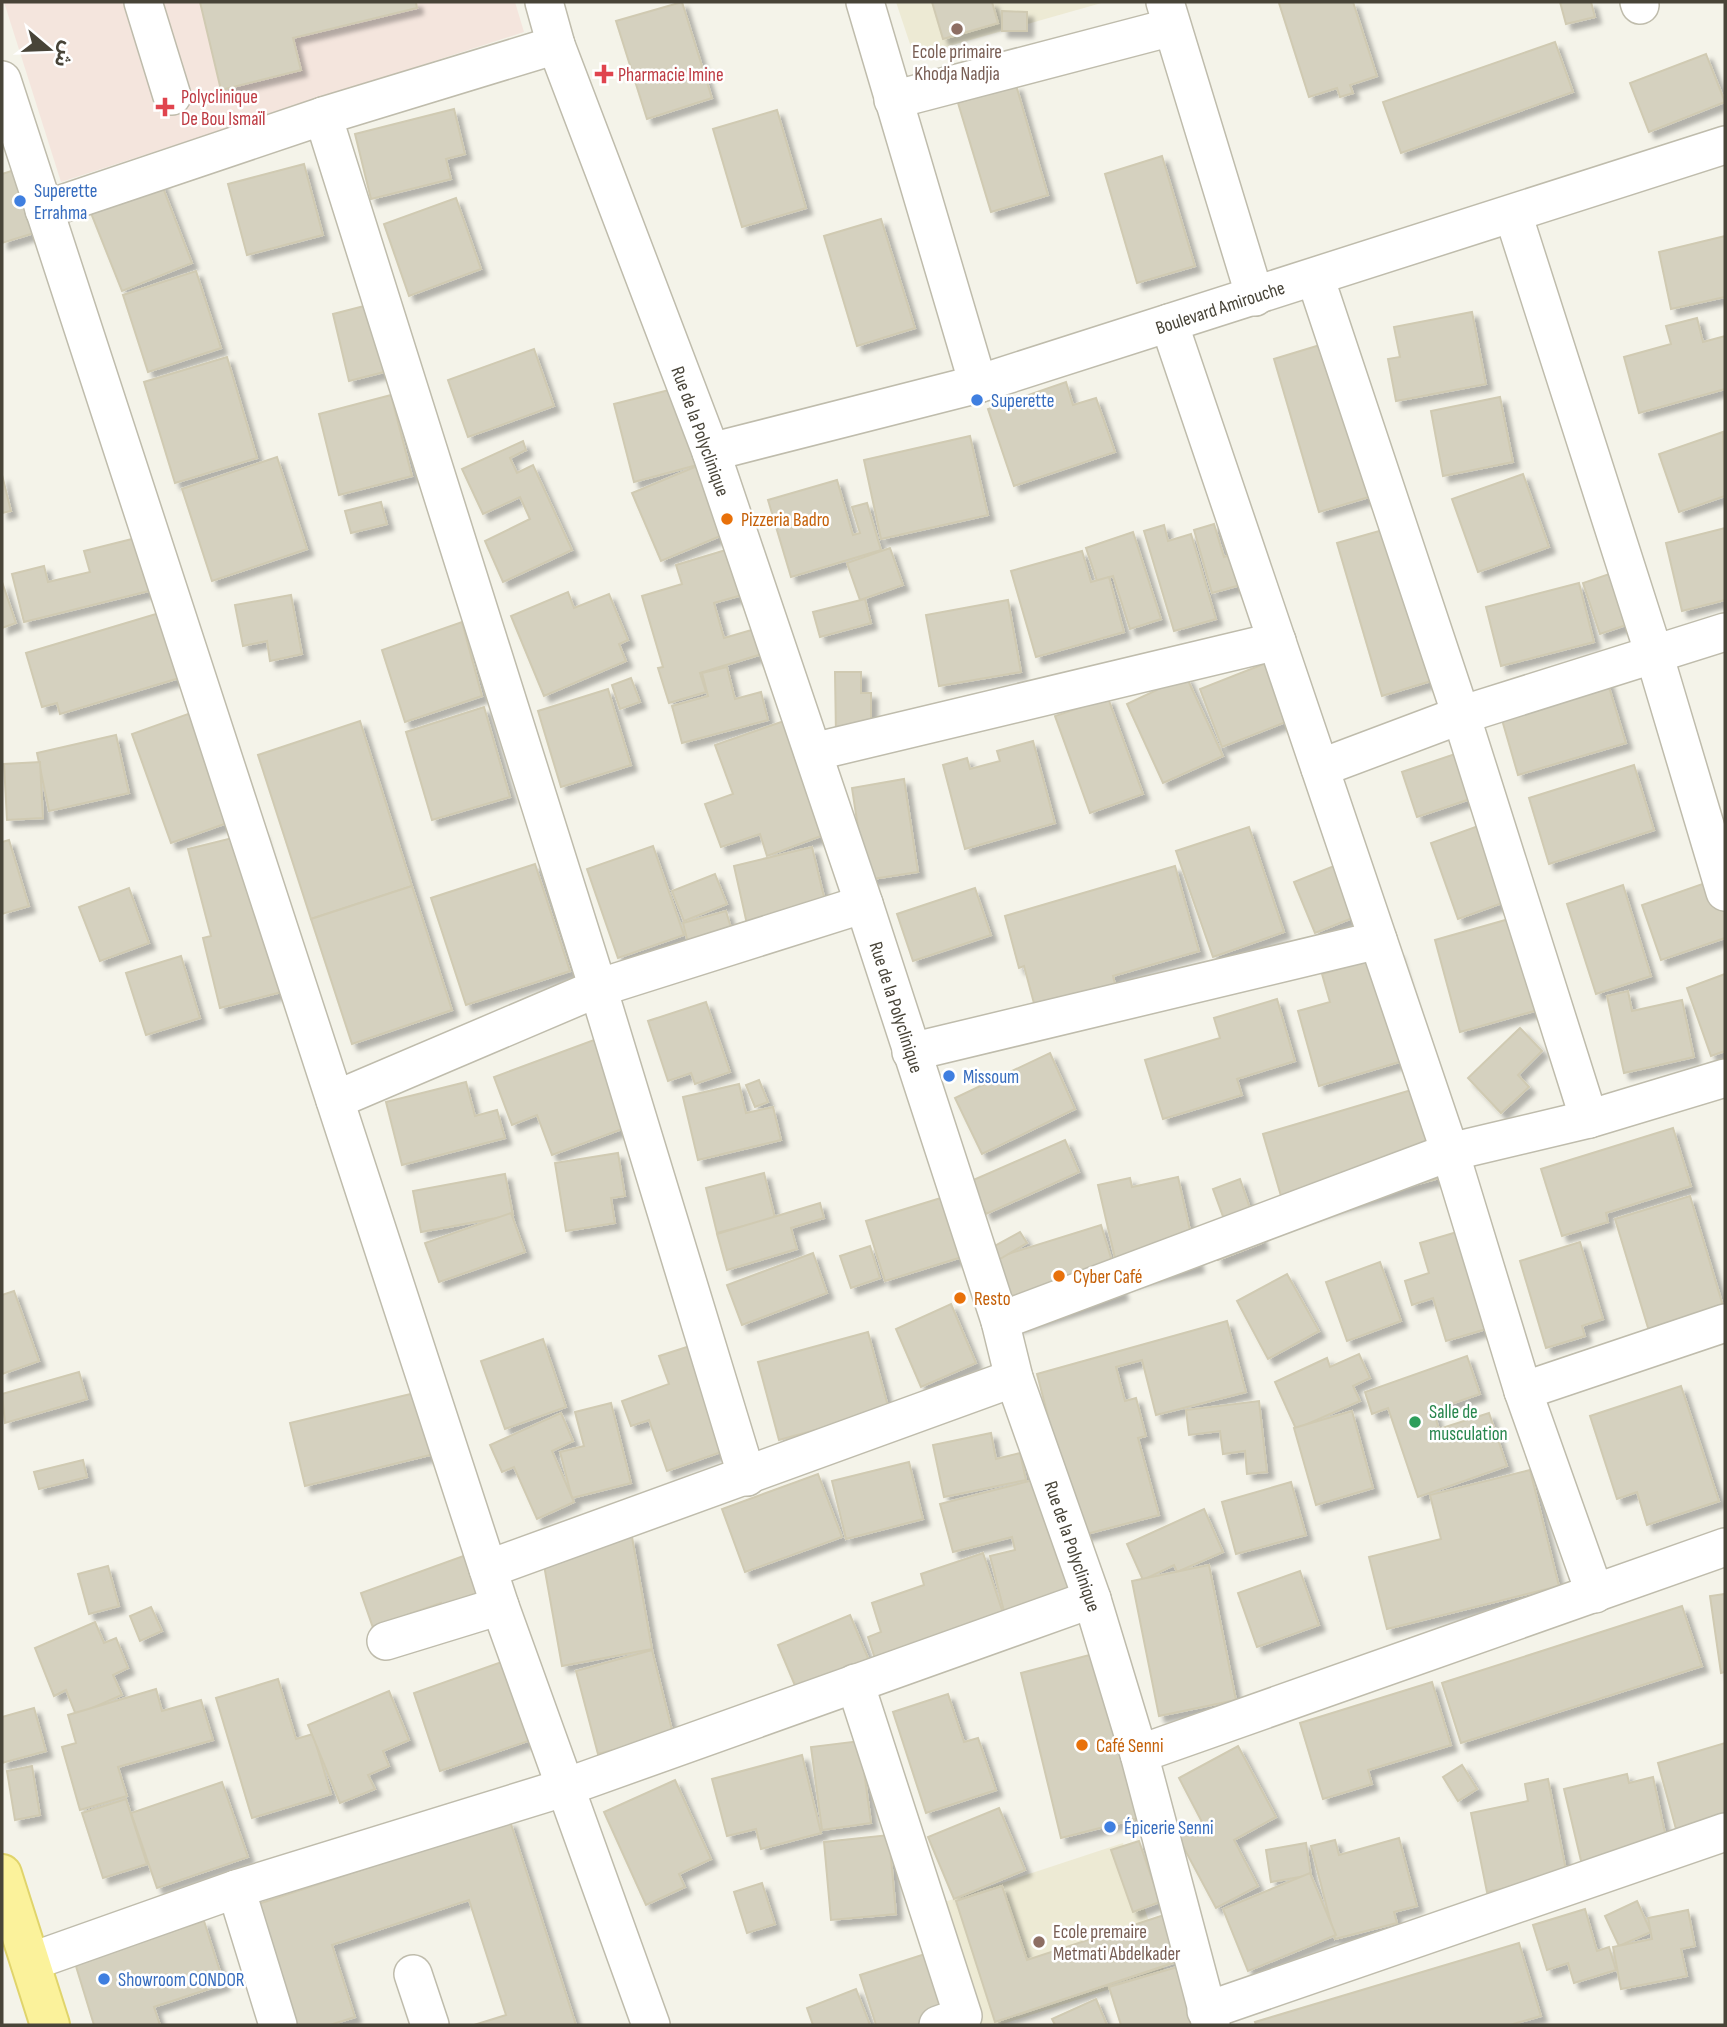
<svg xmlns="http://www.w3.org/2000/svg" width="1727" height="2027" font-family="'Sofia Sans Condensed','Noto Sans Arabic',sans-serif">
	<style>
		.education { fill: #edead4 }
		.medical { fill: #f4e5dd }
		.building { fill: #d5d1bf; stroke: #d0cab2; stroke-width: 2; filter: url(#shadow) }
		.lines { fill: none; stroke-linecap: round; stroke-linejoin: round }
		.minor-casing { stroke: #bfbcac; stroke-width: 40 }
		.major-casing { stroke: #e0d46b; stroke-width: 42 }
		.minor { stroke: #fff; stroke-width: 37 }
		.major { stroke: #fbf29b; stroke-width: 38 }
		.education-dot { fill: #8d6e63; stroke: #fff; stroke-width: 2.5 }
		.health-dot { fill: #e0444e; stroke: #fff; stroke-width: 2.5 }
		.shop-dot { fill: #3f7fe0; stroke: #fff; stroke-width: 2.5 }
		.food-dot { fill: #e8710a; stroke: #fff; stroke-width: 2.5 }
		.leisure-dot { fill: #2e9e5b; stroke: #fff; stroke-width: 2.5 }
		.labels { text-anchor: middle; stroke-width: 5; stroke-linejoin: round; paint-order: stroke }
		.education-label { font-size: 19px; fill: #785e54; stroke: #fff }
		.health-label { font-size: 19px; fill: #be3a42; stroke: #fff; text-anchor: start }
		.shop-label { font-size: 19px; fill: #366cbe; stroke: #fff; text-anchor: start }
		.street-label { font-size: 19px; fill: #484438; stroke: #fff }
		.food-label { font-size: 19px; fill: #c56008; stroke: #fff; text-anchor: start }
		.leisure-label { font-size: 19px; fill: #27864d; stroke: #fff; text-anchor: start }
	</style>
	<defs>
		<filter id="shadow"><feDropShadow dx="6" dy="6" stdDeviation="2" flood-color="#0004"/></filter>
	</defs>
	<rect width="100%" height="100%" fill="#f4f3e9"/>
	<g class="education">
		<polygon points="896,2 1105,2 914,56"/>
		<polygon points="1123,1843 1165,1971 1000,2025 951,2025 914,1912"/>
	</g>
	<polygon class="medical" points="4,2 515,2 524,32 61,182"/>
	<g class="building">
		<polygon points="200,2 416,2 417,8 293,38 301,70 221,90"/>
		<polygon points="682,2 712,98 647,119 616,21"/>
		<polygon points="932,2 992,2 998,23 943,39"/>
		<polygon points="1353,2 1377,76 1350,85 1353,93 1340,97 1337,88 1309,97 1279,3"/>
		<polygon points="1560,2 1591,2 1595,17 1566,24"/>
		<polygon points="1002,11 1027,12 1027,31 1002,31"/>
		<polygon points="1555,42 1573,92 1401,153 1383,102"/>
		<polygon points="1706,54 1725,102 1649,132 1630,83"/>
		<polygon points="1016,85 1048,195 991,212 958,103"/>
		<polygon points="454,109 465,154 446,159 451,179 371,199 355,134"/>
		<polygon points="777,110 806,208 742,227 713,129"/>
		<polygon points="1162,156 1195,266 1137,283 1105,174"/>
		<polygon points="304,164 323,235 247,255 228,184"/>
		<polygon points="27,166 47,229 2,243 2,174"/>
		<polygon points="160,180 192,263 122,291 89,208"/>
		<polygon points="456,198 481,269 409,296 384,224"/>
		<polygon points="881,219 915,328 857,346 824,236"/>
		<polygon points="1725,236 1725,297 1671,309 1659,252"/>
		<polygon points="196,271 221,348 148,372 123,295"/>
		<polygon points="372,304 388,371 349,381 333,314"/>
		<polygon points="1472,312 1486,384 1396,401 1388,359 1400,357 1394,327"/>
		<polygon points="1697,318 1703,342 1725,336 1725,389 1639,413 1624,357 1671,344 1666,326"/>
		<polygon points="1333,341 1379,494 1319,512 1274,359"/>
		<polygon points="534,349 554,406 468,437 448,380"/>
		<polygon points="227,357 257,458 175,483 144,382"/>
		<polygon points="1066,382 1073,405 1096,398 1115,452 1014,486 988,409"/>
		<polygon points="677,388 697,465 634,482 614,404"/>
		<polygon points="391,395 412,476 339,495 319,414"/>
		<polygon points="1500,397 1513,462 1443,476 1431,411"/>
		<polygon points="1723,432 1725,496 1679,512 1659,454"/>
		<polygon points="970,436 988,515 881,539 864,460"/>
		<polygon points="523,441 526,450 510,458 517,473 533,465 572,550 503,582 485,541 530,519 520,497 483,514 462,469"/>
		<polygon points="277,457 307,549 212,581 182,489"/>
		<polygon points="702,464 730,532 661,561 632,493"/>
		<polygon points="1523,474 1549,547 1478,572 1452,499"/>
		<polygon points="2,475 11,511 2,513"/>
		<polygon points="837,480 853,535 860,533 852,507 867,503 881,550 791,577 768,500"/>
		<polygon points="381,502 387,524 351,533 345,511"/>
		<polygon points="1214,524 1224,557 1243,551 1251,582 1212,593 1194,530"/>
		<polygon points="1164,525 1168,541 1191,534 1216,619 1174,631 1144,531"/>
		<polygon points="1397,526 1441,678 1382,696 1337,543"/>
		<polygon points="1725,528 1725,600 1682,611 1666,543"/>
		<polygon points="1133,532 1161,619 1130,629 1113,576 1097,581 1086,548"/>
		<polygon points="156,533 169,586 24,622 12,574 44,566 48,582 90,572 84,551"/>
		<polygon points="890,548 903,585 860,600 847,563"/>
		<polygon points="729,549 742,595 714,603 724,638 755,629 762,654 700,673 706,692 669,703 658,668 663,667 642,596 682,584 676,565"/>
		<polygon points="1082,551 1091,582 1109,577 1124,632 1036,657 1011,571"/>
		<polygon points="1618,571 1635,622 1600,634 1583,583"/>
		<polygon points="2,582 16,623 2,628"/>
		<polygon points="1579,583 1594,642 1501,666 1486,607"/>
		<polygon points="568,592 574,608 609,594 628,640 619,644 626,661 544,696 511,616"/>
		<polygon points="291,595 302,654 270,661 267,641 243,646 235,605"/>
		<polygon points="865,599 871,623 820,637 813,612"/>
		<polygon points="1008,600 1021,672 939,686 926,615"/>
		<polygon points="176,608 196,673 60,714 57,703 42,707 26,653"/>
		<polygon points="462,622 482,696 405,722 382,650"/>
		<polygon points="1274,660 1296,718 1222,747 1200,689"/>
		<polygon points="727,667 735,699 761,692 768,720 682,743 672,706 708,696 702,673"/>
		<polygon points="835,672 861,672 861,693 871,693 871,736 836,736"/>
		<polygon points="1605,674 1626,743 1518,775 1498,706"/>
		<polygon points="1186,676 1223,756 1163,783 1127,704"/>
		<polygon points="631,678 640,702 620,709 612,685"/>
		<polygon points="608,689 631,765 561,787 538,711"/>
		<polygon points="1108,698 1143,794 1090,813 1055,716"/>
		<polygon points="484,707 510,797 432,820 406,732"/>
		<polygon points="205,708 247,816 171,843 132,734"/>
		<polygon points="360,721 412,886 311,919 258,755"/>
		<polygon points="784,721 824,835 767,856 760,834 721,847 705,804 733,794 715,745"/>
		<polygon points="116,735 129,793 49,811 37,753"/>
		<polygon points="1033,741 1055,823 965,849 943,765 967,758 970,769 1000,761 997,751"/>
		<polygon points="1458,753 1473,798 1417,817 1402,772"/>
		<polygon points="40,762 43,818 7,820 4,764"/>
		<polygon points="1634,765 1654,830 1549,864 1529,798"/>
		<polygon points="904,779 918,872 866,880 852,788"/>
		<polygon points="1481,825 1508,901 1458,919 1431,843"/>
		<polygon points="1249,827 1284,932 1213,957 1176,851"/>
		<polygon points="261,831 301,987 220,1008 203,938 211,936 188,849"/>
		<polygon points="9,840 29,906 2,914 2,842"/>
		<polygon points="653,846 684,935 618,958 587,869"/>
		<polygon points="812,847 826,905 747,924 734,866"/>
		<polygon points="1344,862 1365,913 1315,933 1294,882"/>
		<polygon points="535,864 570,971 466,1005 431,898"/>
		<polygon points="1175,866 1199,951 1113,976 1115,984 1035,1007 1024,966 1019,968 1005,916"/>
		<polygon points="715,874 727,904 684,921 672,891"/>
		<polygon points="1714,880 1725,913 1725,938 1661,960 1642,905"/>
		<polygon points="1623,885 1651,976 1596,994 1567,904"/>
		<polygon points="412,886 452,1010 352,1044 311,919"/>
		<polygon points="129,888 149,943 100,961 79,907"/>
		<polygon points="975,888 991,935 913,961 897,914"/>
		<polygon points="726,911 734,938 690,951 683,923"/>
		<polygon points="1530,913 1545,1008 1460,1032 1435,940"/>
		<polygon points="1397,952 1426,1054 1319,1086 1298,1011 1330,1002 1322,974"/>
		<polygon points="181,956 200,1018 146,1035 126,973"/>
		<polygon points="1725,974 1725,1051 1711,1056 1687,988"/>
		<polygon points="1628,991 1632,1011 1682,1000 1694,1057 1624,1073 1607,996"/>
		<polygon points="1277,999 1295,1061 1237,1079 1242,1095 1163,1119 1145,1060 1220,1038 1214,1018"/>
		<polygon points="706,1002 730,1072 695,1084 691,1073 668,1081 648,1021"/>
		<polygon points="1520,1028 1542,1051 1518,1075 1529,1087 1501,1113 1468,1078"/>
		<polygon points="594,1040 625,1128 552,1155 537,1115 512,1125 494,1077"/>
		<polygon points="1050,1053 1075,1109 982,1154 955,1098"/>
		<polygon points="759,1080 768,1102 755,1107 746,1085"/>
		<polygon points="466,1082 475,1116 497,1110 505,1138 402,1165 386,1102"/>
		<polygon points="1435,1083 1461,1172 1288,1220 1263,1134"/>
		<polygon points="739,1084 746,1113 773,1107 781,1140 698,1160 683,1097"/>
		<polygon points="1673,1128 1691,1186 1606,1213 1608,1222 1562,1236 1541,1169"/>
		<polygon points="1065,1140 1079,1172 986,1214 971,1181"/>
		<polygon points="618,1153 625,1196 611,1198 615,1223 566,1231 555,1163"/>
		<polygon points="764,1173 775,1218 717,1233 706,1188"/>
		<polygon points="505,1174 513,1215 421,1232 413,1191"/>
		<polygon points="1178,1177 1198,1266 1121,1284 1098,1185 1130,1178 1132,1187"/>
		<polygon points="1240,1179 1262,1243 1218,1260 1207,1228 1225,1222 1213,1189"/>
		<polygon points="1690,1196 1724,1309 1649,1331 1615,1219"/>
		<polygon points="944,1197 962,1257 885,1281 866,1221"/>
		<polygon points="820,1203 824,1218 791,1228 797,1249 727,1270 717,1234"/>
		<polygon points="511,1213 525,1252 439,1282 425,1243"/>
		<polygon points="1101,1225 1122,1294 1016,1327 995,1258"/>
		<polygon points="1467,1229 1496,1326 1446,1341 1433,1298 1412,1305 1405,1281 1429,1273 1420,1243"/>
		<polygon points="1020,1232 1027,1243 1000,1259 993,1247"/>
		<polygon points="1580,1242 1603,1319 1582,1326 1585,1336 1546,1348 1520,1261"/>
		<polygon points="870,1246 880,1278 851,1288 840,1256"/>
		<polygon points="813,1253 827,1293 742,1325 727,1285"/>
		<polygon points="1380,1262 1401,1321 1347,1341 1326,1282"/>
		<polygon points="1287,1274 1319,1331 1268,1359 1237,1301"/>
		<polygon points="14,1291 39,1361 2,1374 2,1295"/>
		<polygon points="951,1304 976,1363 921,1387 896,1329"/>
		<polygon points="1227,1321 1246,1392 1156,1415 1142,1360 1116,1367 1125,1401 1136,1398 1146,1436 1138,1438 1159,1515 1079,1536 1037,1374"/>
		<polygon points="868,1332 889,1410 779,1440 758,1362"/>
		<polygon points="543,1339 566,1407 505,1429 481,1361"/>
		<polygon points="690,1346 727,1450 667,1471 649,1420 631,1426 622,1401 669,1384 659,1356"/>
		<polygon points="1359,1354 1370,1378 1353,1386 1360,1401 1296,1429 1275,1382 1327,1358 1330,1367"/>
		<polygon points="1467,1356 1480,1394 1433,1410 1439,1429 1489,1413 1507,1466 1418,1497 1388,1408 1372,1414 1365,1392"/>
		<polygon points="79,1372 87,1399 5,1423 2,1394"/>
		<polygon points="1681,1386 1719,1501 1647,1525 1637,1492 1617,1499 1590,1416"/>
		<polygon points="419,1392 434,1454 305,1486 290,1423"/>
		<polygon points="1259,1401 1267,1472 1247,1474 1245,1451 1223,1454 1220,1431 1189,1435 1186,1410"/>
		<polygon points="611,1403 631,1483 572,1498 560,1452 584,1446 575,1412"/>
		<polygon points="1352,1411 1373,1488 1316,1505 1294,1428"/>
		<polygon points="561,1413 573,1441 552,1451 574,1502 537,1519 514,1467 502,1472 490,1445"/>
		<polygon points="991,1433 996,1459 1020,1453 1026,1480 944,1497 933,1445"/>
		<polygon points="83,1460 87,1477 39,1489 34,1472"/>
		<polygon points="909,1462 923,1519 846,1539 832,1481"/>
		<polygon points="1530,1470 1559,1586 1387,1629 1369,1557 1441,1539 1430,1495"/>
		<polygon points="818,1474 842,1537 745,1572 722,1509"/>
		<polygon points="1041,1478 1075,1609 1008,1627 990,1556 1015,1550 1012,1537 953,1552 940,1504"/>
		<polygon points="1291,1482 1306,1535 1236,1554 1222,1502"/>
		<polygon points="1204,1509 1223,1552 1177,1572 1174,1565 1143,1580 1127,1544"/>
		<polygon points="632,1537 652,1649 562,1666 542,1554"/>
		<polygon points="480,1550 500,1605 448,1624 441,1603 403,1616 410,1637 380,1648 361,1593"/>
		<polygon points="983,1553 1009,1631 880,1674 868,1637 881,1632 872,1603 924,1585 921,1574"/>
		<polygon points="1209,1565 1236,1700 1159,1716 1132,1581"/>
		<polygon points="108,1566 119,1606 89,1614 78,1574"/>
		<polygon points="1300,1571 1319,1625 1257,1647 1238,1593"/>
		<polygon points="1725,1594 1725,1672 1721,1673 1710,1596"/>
		<polygon points="1682,1606 1702,1666 1461,1743 1442,1683"/>
		<polygon points="151,1607 162,1631 140,1641 130,1616"/>
		<polygon points="850,1615 876,1677 804,1707 778,1645"/>
		<polygon points="95,1622 104,1643 116,1638 128,1668 113,1675 122,1695 76,1715 66,1690 54,1696 35,1648"/>
		<polygon points="652,1650 673,1734 598,1754 576,1671"/>
		<polygon points="1101,1652 1143,1817 1061,1838 1021,1673"/>
		<polygon points="510,1659 537,1738 440,1771 414,1693"/>
		<polygon points="278,1679 296,1739 313,1734 331,1794 252,1818 216,1698"/>
		<polygon points="1432,1682 1451,1745 1368,1770 1372,1784 1323,1799 1300,1723"/>
		<polygon points="156,1689 162,1711 201,1700 213,1740 118,1767 127,1796 80,1810 62,1747 76,1743 68,1715"/>
		<polygon points="389,1691 409,1740 383,1751 389,1766 368,1775 375,1789 340,1803 308,1725"/>
		<polygon points="948,1694 964,1742 978,1738 996,1790 926,1813 893,1712"/>
		<polygon points="34,1708 46,1751 2,1763 2,1717"/>
		<polygon points="860,1741 871,1823 822,1830 811,1747"/>
		<polygon points="1725,1743 1725,1815 1676,1829 1658,1763"/>
		<polygon points="1238,1746 1276,1817 1234,1840 1258,1886 1216,1908 1177,1835 1202,1822 1179,1778"/>
		<polygon points="802,1755 821,1833 761,1849 756,1829 727,1836 712,1779"/>
		<polygon points="1462,1765 1477,1789 1458,1801 1443,1777"/>
		<polygon points="32,1766 40,1815 15,1820 7,1771"/>
		<polygon points="1627,1774 1629,1783 1653,1777 1667,1842 1582,1865 1564,1789"/>
		<polygon points="1548,1779 1567,1875 1487,1892 1471,1813 1528,1801 1525,1784"/>
		<polygon points="675,1780 711,1859 679,1874 685,1887 646,1905 604,1812"/>
		<polygon points="222,1782 248,1857 157,1888 131,1813"/>
		<polygon points="126,1799 147,1864 103,1878 82,1813"/>
		<polygon points="999,1808 1025,1870 954,1899 928,1837"/>
		<polygon points="510,1821 576,2025 474,2025 506,2015 469,1900 332,1945 355,2017 330,2025 287,2025 249,1907"/>
		<polygon points="889,1835 896,1914 831,1920 824,1842"/>
		<polygon points="1399,1838 1417,1906 1394,1912 1397,1923 1335,1939 1311,1846 1335,1840 1339,1855"/>
		<polygon points="1139,1841 1160,1902 1133,1912 1111,1850"/>
		<polygon points="1306,1843 1311,1875 1271,1882 1266,1850"/>
		<polygon points="1310,1873 1336,1935 1248,1971 1223,1909"/>
		<polygon points="762,1883 775,1924 747,1933 734,1892"/>
		<polygon points="1002,1886 1027,1960 1167,1914 1182,1960 995,2022 956,1901"/>
		<polygon points="1637,1901 1651,1932 1619,1946 1605,1916"/>
		<polygon points="1585,1909 1597,1951 1609,1947 1616,1970 1574,1983 1568,1963 1547,1970 1533,1925"/>
		<polygon points="1688,1910 1695,1946 1681,1949 1687,1976 1621,1989 1613,1947 1652,1939 1648,1918"/>
		<polygon points="204,1921 224,1984 154,2007 160,2025 94,2025 75,1963"/>
		<polygon points="1519,1943 1541,2016 1510,2025 1256,2025 1255,2022"/>
		<polygon points="925,1954 947,2022 936,2025 876,2025 860,1975"/>
		<polygon points="1201,1960 1220,2025 1121,2025 1109,1987"/>
		<polygon points="856,1989 870,2025 813,2025 807,2008"/>
		<polygon points="1096,1999 1107,2025 1055,2025 1052,2019"/>
	</g>
	<g class="lines">
		<g class="minor-casing">
			<g id="minor">
				<polyline points="143,2 172,96"/>
				<polyline points="544,2 556,45 711,452 864,904 1000,1321 1014,1378 1092,1599 1139,1754 1211,2025"/>
				<polyline points="865,2 978,384"/>
				<polyline points="1165,2 1255,297"/>
				<polyline points="1639,2 1640,5"/>
				<polyline points="2,80 500,1606 651,2025"/>
				<polyline points="893,100 1172,27"/>
				<polyline points="323,116 598,988 747,1477"/>
				<polyline points="44,210 323,116 556,45"/>
				<polyline points="1513,214 1654,654 1725,892"/>
				<polyline points="1315,277 1461,715 1589,1119"/>
				<polyline points="1169,323 1450,1152 1523,1391 1595,1594"/>
				<polyline points="711,452 978,384 1725,145"/>
				<polyline points="813,752 1277,641"/>
				<polyline points="1320,768 1461,715 1725,632"/>
				<polyline points="911,1052 1378,940"/>
				<polyline points="335,1100 598,988 864,904"/>
				<polyline points="1000,1321 1450,1152 1589,1119 1725,1078"/>
				<polyline points="1523,1391 1725,1323"/>
				<polyline points="488,1569 1014,1378"/>
				<polyline points="386,1641 500,1606"/>
				<polyline points="855,1683 963,2016 938,2025"/>
				<polyline points="1139,1754 1725,1547"/>
				<polyline points="236,1889 278,2025"/>
				<polyline points="30,1962 236,1889 566,1787 1092,1599"/>
				<polyline points="413,1974 430,2025"/>
				<polyline points="1206,2011 1725,1832"/>
			</g>
		</g>
		<g class="major-casing">
			<polyline id="major" points="2,1874 50,2025"/>
		</g>
		<use href="#minor" class="minor"/>
		<use href="#major" class="major"/>
	</g>
	<g class="education-dot">
		<circle cx="957" cy="29" r="7"/>
		<circle cx="1039" cy="1942" r="7"/>
	</g>
	<g class="health-dot">
		<path d="M600.5 63.5h7v7h7v7h-7v7h-7v-7h-7v-7h7z"/>
		<path d="M161.5 96.5h7v7h7v7h-7v7h-7v-7h-7v-7h7z"/>
	</g>
	<g class="shop-dot">
		<circle cx="20" cy="201" r="7"/>
		<circle cx="977" cy="400" r="7"/>
		<circle cx="949" cy="1076" r="7"/>
		<circle cx="1110" cy="1827" r="7"/>
		<circle cx="104" cy="1979" r="7"/>
	</g>
	<g class="food-dot">
		<circle cx="727" cy="519" r="7"/>
		<circle cx="1059" cy="1276" r="7"/>
		<circle cx="960" cy="1298" r="7"/>
		<circle cx="1082" cy="1745" r="7"/>
	</g>
	<circle class="leisure-dot" cx="1415" cy="1422" r="7"/>
	<g class="labels">
		<g class="education-label">
			<text x="957" y="58">Ecole primaire<tspan x="957" dy="22">Khodja Nadjia</tspan></text>
			<text x="1053" y="1938" text-anchor="start">Ecole premaire<tspan x="1053" dy="22">Metmati Abdelkader</tspan></text>
		</g>
		<g class="health-label">
			<text x="618" y="81">Pharmacie Imine</text>
			<text x="181" y="103">Polyclinique<tspan x="181" dy="22">De Bou Ismaïl</tspan></text>
		</g>
		<g class="shop-label">
			<text x="34" y="197">Superette<tspan x="34" dy="22">Errahma</tspan></text>
			<text x="991" y="407">Superette</text>
			<text x="963" y="1083">Missoum</text>
			<text x="1124" y="1834">Épicerie Senni</text>
			<text x="118" y="1986">Showroom CONDOR</text>
		</g>
		<g class="street-label">
			<text transform="translate(1220 307) rotate(-18)" y="7">Boulevard Amirouche</text>
			<text transform="translate(701 431) rotate(70)" y="7">Rue de la Polyclinique</text>
			<text transform="translate(897 1007) rotate(72)" y="7">Rue de la Polyclinique</text>
			<text transform="translate(1073 1546) rotate(71)" y="7">Rue de la Polyclinique</text>
		</g>
		<g class="food-label">
			<text x="741" y="526">Pizzeria Badro</text>
			<text x="1073" y="1283">Cyber Café</text>
			<text x="974" y="1305">Resto</text>
			<text x="1096" y="1752">Café Senni</text>
		</g>
		<g class="leisure-label">
			<text x="1429" y="1418">Salle de<tspan x="1429" dy="22">musculation</tspan></text>
		</g>
	</g>
	<rect width="1727" height="2027" fill="none" stroke="#484438" stroke-width="7"/>
	<g transform="translate(49 49) rotate(109)" stroke="#ffffff" stroke-width="5" paint-order="stroke">
	<path d="M0-5L12 26L0 18L-12 26Z" fill="#484438"/>
	<text y="-10" font-size="19" font-weight="bold" text-anchor="middle" fill="#484438">ش</text>
	</g>
</svg>
